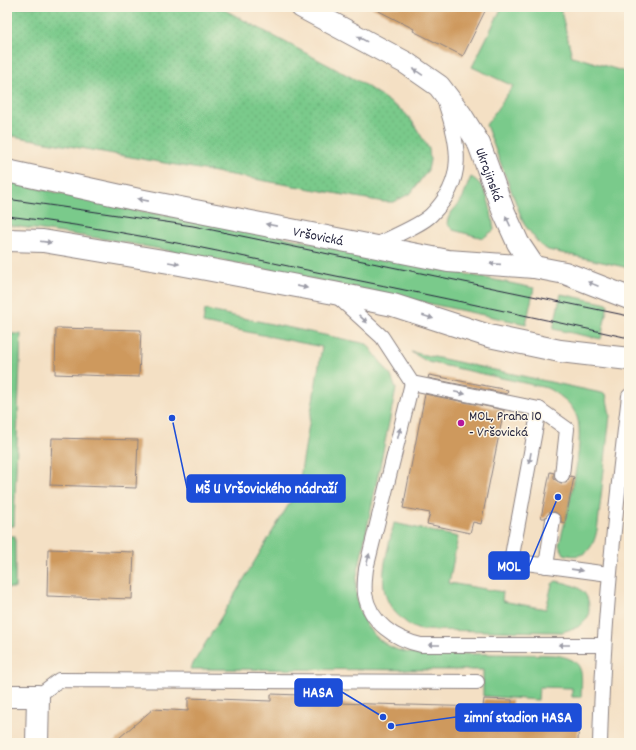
<svg xmlns="http://www.w3.org/2000/svg" width="636" height="750" font-family="Dekko,sans-serif">
	<style>
		.grass { fill: #7aca8b; stroke: #4e7663 }
		.park { fill: url(#park-dots); stroke: #4e7663 }
		.building { fill: #ce995d }
		.lines { fill: none; stroke-linecap: round; stroke-linejoin: round }
		.service-casing { stroke: #8b8180; stroke-width: 16 }
		.minor-casing { stroke: #8b8180; stroke-width: 24 }
		.secondary-casing { stroke: #8b8180; stroke-width: 24 }
		.service { stroke: #fff; stroke-width: 14 }
		.minor { stroke: #fff; stroke-width: 22 }
		.secondary { stroke: #fff; stroke-width: 22 }
		.tram { stroke: #22223b; stroke-width: 1 }
		.oneway { fill: #9c9ca7 }
		.poi-dot { fill: #b5179e; stroke: #fcf5e5; stroke-width: 1.5 }
		.labels { text-anchor: middle; stroke-width: 3; stroke-linejoin: round; paint-order: stroke }
		.street-label { font-size: 14px; fill: #22223b; stroke: #fcf5e5 }
		.poi-label { font-size: 14px; fill: #22223b; stroke: #fcf5e5; text-anchor: start }
		.leader { fill: none; stroke: #1d4ed8; stroke-width: 1.5 }
		.callout-dot { fill: #1d4ed8; stroke: #fcf5e5; stroke-width: 1.5 }
		.callout { fill: #1d4ed8; stroke: #1d4ed8; stroke-width: 1.5 }
		.callout-label { font-size: 15px; text-anchor: middle; font-weight: bold; fill: #fff }
	</style>
	<defs>
		<pattern id="park-dots" width="8" height="8" patternUnits="userSpaceOnUse"><rect width="8" height="8" fill="#7aca8b"/><path d="M2 2h.1M6 6h.1" fill="none" stroke="#69ad79" stroke-width="1.8" stroke-linecap="round"/></pattern>
	</defs>
	<rect width="100%" height="100%" fill="#fcf5e5"/>
	<filter id="ink" filterUnits="userSpaceOnUse"><feTurbulence type="fractalNoise" baseFrequency=".025" numOctaves="2"/><feDisplacementMap in="SourceGraphic" scale="8" xChannelSelector="R" yChannelSelector="G"/><feConvolveMatrix kernelMatrix="1 2 1 2 8 2 1 2 1" color-interpolation-filters="sRGB"/></filter>
	<filter id="wash" filterUnits="userSpaceOnUse"><feTurbulence type="fractalNoise" baseFrequency=".012" numOctaves="4" result="noise"/><feDisplacementMap in="SourceGraphic" scale="16" xChannelSelector="R" yChannelSelector="G"/><feGaussianBlur stdDeviation="0.9" result="paint"/><feColorMatrix in="noise" values="0 0 0 0 0 0 0 0 0 0 0 0 0 0 0 0 0 1.4 0 .05"/><feComposite in="paint" operator="in"/></filter>
	<g filter="url(#wash)">
		<rect width="100%" height="100%" fill="#f4e0c4"/>
		<g class="grass">
			<polygon points="502,7 560,7 572,56 629,73 629,268 548,250 540,245 524,224 486,125 513,86 472,67"/>
			<path d="M471,177C489,186 491,212 494,230L483,238L453,230L447,224C448,212 457,208 462,199C466,192 467,184 471,177Z"/>
			<polygon points="10,182 129,209 216,223 534,288 526,324 256,267 111,240 7,225 7,204"/>
			<polygon points="561,294 608,304 601,339 553,329"/>
			<path d="M205,310L367,344L391,376L396,389L356,581C355,608 365,634 391,647C409,657 437,653 457,654C490,654 522,654 555,655C585,660 582,670 581,697H572V688L539,687L538,700L483,696V670L190,669L298,489L322,347L203,323Z"/>
			<polygon points="7,334 21,334 14,526 7,526"/>
			<path d="M411,352L606,394L610,415L598,524C595,545 588,561 564,554L559,545C566,518 586,442 577,417C572,403 560,395 547,388L428,362Z"/>
			<path d="M394,523L458,537L449,583L503,592L502,601L546,609L552,584L556,581C578,585 593,591 588,617L578,627L562,632L422,630C413,629 408,624 401,618C371,593 387,556 394,523Z"/>
			<rect x="7" y="536" width="8" height="52"/>
		</g>
		<polygon class="park" points="7,7 219,7 362,83 404,112 412,121 429,149 430,160 428,170 411,193 394,202 384,202 7,135"/>
		<g id="blocks">
			<g class="building">
				<polygon points="371,7 487,7 463,56 413,31 414,29"/>
				<polygon points="56,328 141,330 139,377 55,374"/>
				<polygon points="429,375 508,390 507,394 428,378"/>
				<polygon points="425,394 504,410 481,524 473,522 470,533 427,524 430,513 403,508"/>
				<polygon points="52,438 138,440 136,488 50,485"/>
				<polygon points="550,472 554,473 554,479 561,483 566,483 570,476 574,477 565,523 561,522 561,517 555,512 550,512 545,518 541,518"/>
				<polygon points="48,549 134,552 132,599 47,596"/>
				<polygon points="271,694 300,695 300,702 483,707 484,699 512,700 512,708 579,710 578,743 113,743 153,709 188,711 188,698 271,701"/>
			</g>
		</g>
	</g>
	<g filter="url(#ink)">
		<use href="#blocks" fill-opacity="0" stroke="#8b8180" stroke-width="1"/>
		<g class="lines">
			<g class="service-casing">
				<g id="service">
					<path d="M374,246C389,238 420,226 431,215C467,180 459,144 445,102"/>
					<polyline points="337,296 382,337 412,383 539,409 511,561 609,574"/>
					<path d="M412,383L366,569C365,577 364,586 365,594C370,623 395,639 421,645H603"/>
					<polyline points="539,409 567,429 562,475"/>
					<polyline points="546,566 553,520"/>
					<polyline points="38,696 59,680 477,682"/>
					<path d="M600,743C603,626 615,511 629,396"/>
				</g>
			</g>
			<g class="minor-casing">
				<g id="minor">
					<path id="s1" d="M302,7L406,63L439,86L461,115L479,144L503,210L518,243L534,267"/>
					<polyline points="7,696 38,696 37,743"/>
				</g>
			</g>
			<g class="secondary-casing">
				<g id="secondary">
					<path id="s2" d="M7,171L139,200L448,261L534,267L565,273L629,298"/>
					<polyline points="7,240 43,241 169,262 334,293 393,305 489,336 560,351 629,359"/>
				</g>
			</g>
			<use href="#service" class="service"/>
			<use href="#minor" class="minor"/>
			<use href="#secondary" class="secondary"/>
			<g class="tram">
				<polyline points="7,199 193,226 629,316"/>
				<path d="M7,216C106,227 204,248 302,269C411,291 520,314 629,338"/>
			</g>
		</g>
		<defs><path id="oneway-solid" d="M-6-.8H1V-3.2L6.5 0L1 3.2V.8H-6Z"/></defs>
		<g class="oneway">
			<use href="#oneway-solid" transform="translate(362 39) rotate(-151)"/>
			<use href="#oneway-solid" transform="translate(418 72) rotate(-145)"/>
			<use href="#oneway-solid" transform="translate(143 200) rotate(-169)"/>
			<use href="#oneway-solid" transform="translate(508 221) rotate(-115)"/>
			<use href="#oneway-solid" transform="translate(271 225) rotate(-169)"/>
			<use href="#oneway-solid" transform="translate(46 242) rotate(7)"/>
			<use href="#oneway-solid" transform="translate(174 263) rotate(10)"/>
			<use href="#oneway-solid" transform="translate(495 264) rotate(-176)"/>
			<use href="#oneway-solid" transform="translate(593 284) rotate(-158)"/>
			<use href="#oneway-solid" transform="translate(302 287) rotate(11)"/>
			<use href="#oneway-solid" transform="translate(428 317) rotate(18)"/>
			<use href="#oneway-solid" transform="translate(363 319) rotate(43)"/>
			<use href="#oneway-solid" transform="translate(460 393) rotate(12)"/>
			<use href="#oneway-solid" transform="translate(399 433) rotate(-76)"/>
			<use href="#oneway-solid" transform="translate(530 458) rotate(100)"/>
			<use href="#oneway-solid" transform="translate(368 559) rotate(-76)"/>
			<use href="#oneway-solid" transform="translate(577 570) rotate(8)"/>
			<use href="#oneway-solid" transform="translate(434 645) rotate(180)"/>
			<use href="#oneway-solid" transform="translate(564 645) rotate(180)"/>
		</g>
	</g>
	<circle class="poi-dot" cx="461" cy="423" r="4"/>
	<g class="labels">
		<g class="street-label">
			<text dy="5" stroke="none"><textPath href="#s1" startOffset="261">Ukrajinská</textPath></text>
			<text dy="5" stroke="none"><textPath href="#s2" startOffset="318">Vršovická</textPath></text>
		</g>
		<g class="poi-label">
			<text x="469" y="420">MOL, Praha 10<tspan x="469" dy="16">- Vršovická</tspan></text>
		</g>
	</g>
	<path class="leader" d="M172 418L187 488M558 497L529 566M383 717L342 692M391 726L456 717"/>
	<g class="callout-dot">
		<circle cx="172" cy="418" r="4"/>
		<circle cx="558" cy="497" r="4"/>
		<circle cx="383" cy="717" r="4"/>
		<circle cx="391" cy="726" r="4"/>
	</g>
	<g class="callout">
		<rect x="187" y="475" width="158" height="27" rx="4"/>
		<rect x="489" y="552" width="40" height="27" rx="4"/>
		<rect x="295" y="679" width="47" height="27" rx="4"/>
		<rect x="456" y="704" width="125" height="27" rx="4"/>
	</g>
	<g class="callout-label">
		<text x="266" y="493">MŠ U Vršovického nádraží</text>
		<text x="509" y="571">MOL</text>
		<text x="318" y="697">HASA</text>
		<text x="518" y="722">zimní stadion HASA</text>
	</g>
	<rect width="636" height="750" fill="none" stroke="#fcf5e5" stroke-width="24"/>
</svg>
